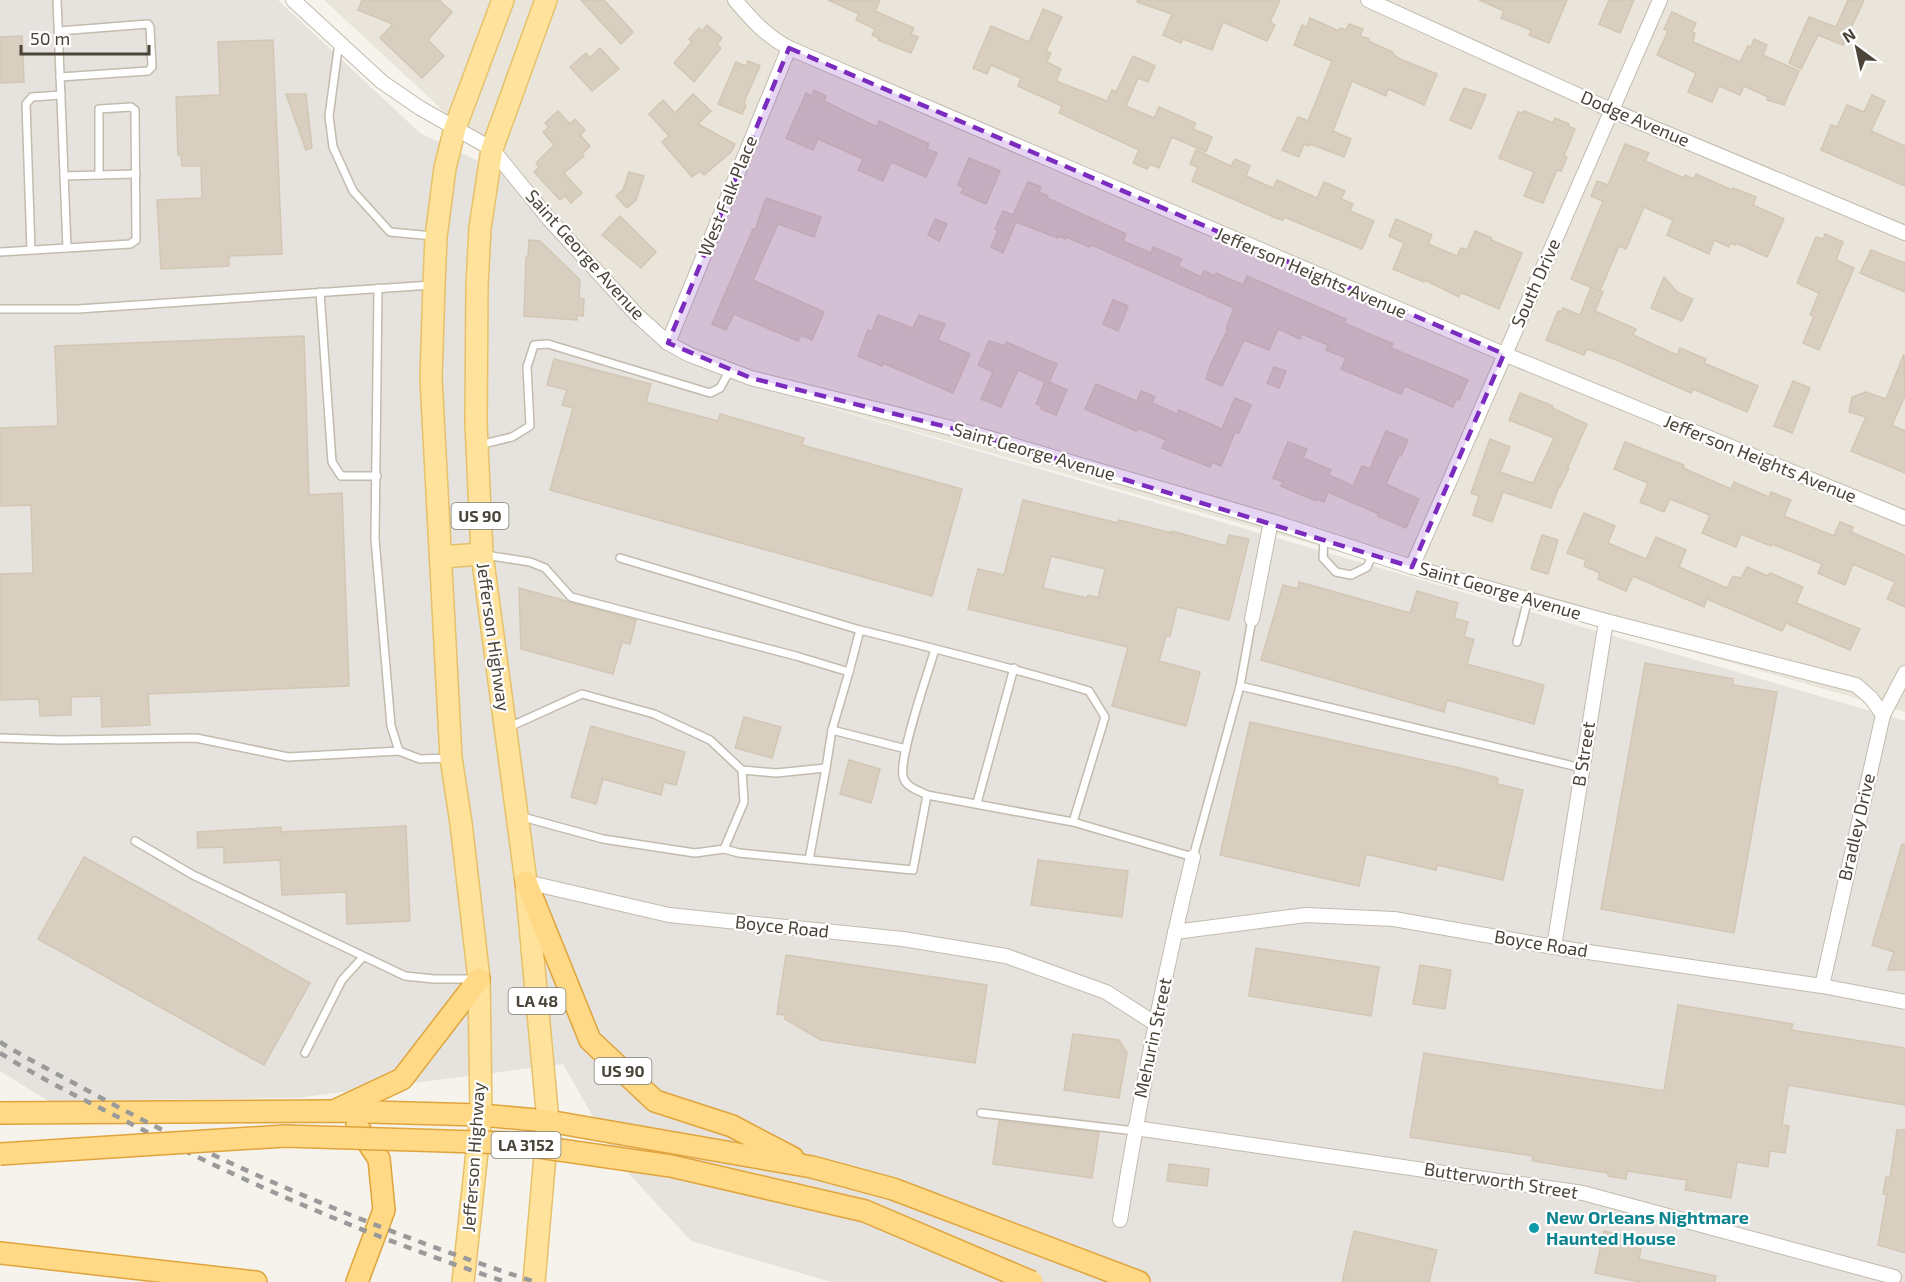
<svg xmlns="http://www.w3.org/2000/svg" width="1905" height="1282" font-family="'Exo 2',sans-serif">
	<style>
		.residential { fill: #eae5da }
		.industrial { fill: #e6e2dd }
		.building { fill: #d8cfc1; stroke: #d3c7b4; stroke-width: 1.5; fill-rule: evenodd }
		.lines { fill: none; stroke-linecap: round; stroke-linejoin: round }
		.service-casing { stroke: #c2bbae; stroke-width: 10 }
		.minor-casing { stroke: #c2bbae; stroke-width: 16 }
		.primary-casing { stroke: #e6c16a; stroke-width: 24 }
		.trunk-casing { stroke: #e0a43c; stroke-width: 24 }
		.service { stroke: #fff; stroke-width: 7 }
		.minor { stroke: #fff; stroke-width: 14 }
		.primary { stroke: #ffe39c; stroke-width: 21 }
		.trunk { stroke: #ffd985; stroke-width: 21 }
		.rail { stroke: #9a9a9a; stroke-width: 4.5; stroke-dasharray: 8 8; stroke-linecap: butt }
		.trunk-bridge-casing { stroke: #e0a43c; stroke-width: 24; stroke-linecap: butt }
		.trunk-bridge { stroke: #ffd985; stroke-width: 21 }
		.marked { fill: #7b2cbf; fill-opacity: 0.2; stroke: #7b2cbf; stroke-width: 4.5; stroke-dasharray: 12 8; stroke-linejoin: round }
		.culture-dot { fill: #0f9aa8; stroke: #fff; stroke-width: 2 }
		.labels { text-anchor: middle; stroke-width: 4.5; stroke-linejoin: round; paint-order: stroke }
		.shield { fill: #fff; stroke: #817c74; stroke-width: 1.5 }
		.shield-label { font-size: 16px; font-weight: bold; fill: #4b4439 }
		.street-label { font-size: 18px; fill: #4b4439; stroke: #fff }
		.culture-label { font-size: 18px; font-weight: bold; fill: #0d838f; stroke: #fff; text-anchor: start }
	</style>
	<rect width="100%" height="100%" fill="#f6f3ec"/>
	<polygon class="residential" points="324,0 1905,0 1905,712 748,384 682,362 640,327 505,174 435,103"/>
	<polygon class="industrial" points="0,0 278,0 420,133 505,174 640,327 682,362 748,384 1905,721 1905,1282 831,1282 691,1241 620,1164 563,1064 296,1098 48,1101 0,1071"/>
	<g class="building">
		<polygon points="362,0 439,0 452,12 428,40 444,56 422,78 380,38 393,24 358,10"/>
		<polygon points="581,0 604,0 633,32 621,44"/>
		<polygon points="828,0 880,0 875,11 914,28 911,34 918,37 911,53 878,40 879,38 872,35 875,29 856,20 859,14"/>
		<polygon points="1138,0 1280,0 1270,22 1275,25 1267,41 1223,22 1212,50 1183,39 1181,43 1163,35 1172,14 1137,2"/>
		<polygon points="1479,0 1567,0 1549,43 1529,35 1531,30 1501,18 1504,11"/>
		<polygon points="1609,0 1634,0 1620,33 1599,24"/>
		<polygon points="1848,0 1864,0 1843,45 1818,35 1801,69 1789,63 1809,17 1836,27"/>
		<polygon points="1043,9 1062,17 1046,51 1051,53 1047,62 1061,69 1056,81 1107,101 1112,90 1116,92 1133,56 1155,66 1148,82 1138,78 1126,106 1154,118 1159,107 1196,123 1193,129 1212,137 1206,152 1172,137 1159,168 1150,164 1147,169 1133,163 1139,150 1059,113 1062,106 1018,86 1021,78 991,65 987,74 973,68 991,26 1029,42"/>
		<polygon points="1672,12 1696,23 1692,32 1695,33 1693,42 1740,62 1748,46 1751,47 1754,39 1767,45 1763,55 1799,71 1784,105 1767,100 1768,97 1744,86 1740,95 1719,86 1712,102 1688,92 1696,73 1657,55 1668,31 1664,29"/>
		<polygon points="1310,18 1339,31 1340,28 1346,30 1349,24 1363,29 1360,36 1369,39 1368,41 1393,52 1392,53 1400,59 1437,74 1424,105 1388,89 1386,96 1352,81 1333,131 1351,139 1344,157 1310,144 1309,146 1304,144 1299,157 1282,150 1298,117 1308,121 1332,61 1294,45 1302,25 1307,27"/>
		<polygon points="707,25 722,38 717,44 721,48 694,82 674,63 692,42 689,39 699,28 702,31"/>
		<polygon points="22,36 24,82 0,83 0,37"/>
		<polygon points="273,40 282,254 229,256 229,266 161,269 157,200 202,198 201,166 182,166 181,155 178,155 176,97 220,95 218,42"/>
		<polygon points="600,48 619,69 592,91 570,67 586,53 590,58"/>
		<polygon points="748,61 760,66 744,102 746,106 742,114 718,104 736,62 746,66"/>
		<polygon points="1464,88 1486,95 1471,129 1450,120"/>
		<polygon points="814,90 826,96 824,101 850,114 877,127 879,121 929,144 927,149 937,153 926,177 891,162 883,181 858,170 863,159 818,139 813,150 786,138 806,93 812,96"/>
		<polygon points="286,94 306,94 312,148 306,150"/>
		<polygon points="693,94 711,111 698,124 735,144 731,152 704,175 700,171 692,177 662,142 669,136 649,114 663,100 675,113"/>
		<polygon points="1872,95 1885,101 1871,131 1905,146 1905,186 1821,150 1831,125 1837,127 1847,105 1864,112"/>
		<polygon points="558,111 570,124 575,119 585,130 580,135 590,146 582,154 584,156 564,173 582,193 571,203 565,196 560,200 534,172 539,167 536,163 554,145 543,132 549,127 545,123"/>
		<polygon points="1524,111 1553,123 1555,118 1569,124 1568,126 1575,129 1564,156 1567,157 1561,171 1557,170 1543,203 1524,196 1534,172 1499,158 1518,112 1522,113"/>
		<polygon points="1625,144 1649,153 1645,161 1684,178 1685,175 1694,179 1696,174 1732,190 1733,188 1756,197 1753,205 1784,219 1767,257 1736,243 1735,245 1730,243 1729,247 1714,240 1709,254 1667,235 1673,220 1644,207 1626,249 1619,246 1600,291 1571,279 1603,201 1591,196 1597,181 1608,185"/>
		<polygon points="1196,150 1231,166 1235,159 1250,166 1246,176 1273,188 1277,180 1317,198 1324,182 1345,191 1341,199 1353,204 1350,211 1374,221 1362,249 1284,217 1283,220 1276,218 1192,181 1198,167 1190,164"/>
		<polygon points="969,158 1000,171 986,204 961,193 964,188 958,185"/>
		<polygon points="629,172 644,176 636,200 627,208 616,196 623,190"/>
		<polygon points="1028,182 1041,187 1039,192 1048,196 1047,198 1126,234 1123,241 1151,253 1153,247 1182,259 1178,266 1201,277 1204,271 1215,276 1216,273 1243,285 1247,276 1346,319 1344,323 1393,344 1391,348 1468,380 1459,400 1456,399 1453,407 1405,386 1401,394 1341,369 1346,358 1326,350 1328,345 1302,334 1300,339 1278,329 1269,350 1244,340 1222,386 1206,379 1211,364 1228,329 1226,328 1234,308 1092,245 1090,247 1066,237 1065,239 1059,236 1058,238 1016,222 1003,253 991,247 998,230 995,229 1003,211 1013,215"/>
		<polygon points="766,198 821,217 814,237 778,224 753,280 824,312 812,340 801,335 798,341 734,314 726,330 712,324 753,229 755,230"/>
		<polygon points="620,216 656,252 641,268 602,235"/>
		<polygon points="935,219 947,224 939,241 928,235"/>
		<polygon points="1396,219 1432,235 1428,244 1457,256 1461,248 1467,250 1475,231 1492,238 1491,240 1522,253 1499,309 1467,295 1460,293 1459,297 1425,280 1424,282 1393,269 1404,243 1389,236"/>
		<polygon points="1825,234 1843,242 1836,260 1854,268 1819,350 1803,343 1814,316 1810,315 1819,293 1797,283 1816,237 1823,239"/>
		<polygon points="529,240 540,241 580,280 579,298 584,299 583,316 577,315 577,320 524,316 526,258 528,256"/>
		<polygon points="1871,250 1905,263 1905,292 1860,273"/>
		<polygon points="1664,277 1677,292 1693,299 1682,321 1651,308"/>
		<polygon points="1591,287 1603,292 1595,311 1636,329 1633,335 1677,355 1680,348 1706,359 1704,363 1758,386 1747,412 1693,389 1691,393 1619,361 1587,349 1584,355 1546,340 1558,311 1561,312 1563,308 1580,315"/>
		<polygon points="1113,300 1128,306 1118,331 1103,324"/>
		<polygon points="878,315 913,328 919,315 945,324 938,340 970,354 953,393 883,363 882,366 858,356 868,330 872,331"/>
		<polygon points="304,336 309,495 342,493 349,686 148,694 150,725 102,727 101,696 71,697 71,715 40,716 39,699 0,700 0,574 33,573 31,505 0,506 0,428 58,426 55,346"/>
		<polygon points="989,341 1005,346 1006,342 1057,364 1049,382 1067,390 1056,415 1041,409 1042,406 1036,404 1045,382 1018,370 1001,407 981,399 993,372 978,365"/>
		<polygon points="1904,354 1905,396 1892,425 1905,431 1905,473 1851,451 1866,417 1849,412 1852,397 1866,392 1886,399"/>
		<polygon points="554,359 651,384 646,402 718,421 720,414 804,438 802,445 962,489 932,596 550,490 573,408 562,405 567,390 547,385"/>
		<polygon points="1274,367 1286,371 1279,388 1267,383"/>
		<polygon points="1793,381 1810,388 1792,433 1774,426"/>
		<polygon points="1096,384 1137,401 1141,391 1155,397 1152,403 1177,414 1179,410 1222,429 1235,398 1251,405 1239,433 1235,432 1221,466 1212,462 1210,467 1162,448 1166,440 1138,428 1136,431 1085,409"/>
		<polygon points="1520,393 1553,406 1552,408 1587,424 1568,467 1569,468 1560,487 1559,486 1551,508 1503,492 1492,522 1473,515 1479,496 1471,493 1490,439 1510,447 1500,472 1533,483 1554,438 1509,420"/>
		<polygon points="1386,431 1408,440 1401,456 1399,455 1386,484 1419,499 1406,528 1378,516 1379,514 1328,492 1324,502 1317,499 1316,501 1281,486 1283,482 1273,478 1288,442 1307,449 1303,458 1331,470 1329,475 1353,486 1362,466 1370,469"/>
		<polygon points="1625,442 1684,465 1683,468 1731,489 1734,482 1769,497 1771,492 1791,500 1784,516 1834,536 1840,522 1853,527 1851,532 1905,555 1905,607 1887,599 1895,582 1853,564 1845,585 1818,573 1822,564 1772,544 1771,546 1741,534 1736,547 1702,533 1710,515 1670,499 1664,512 1640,502 1648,483 1614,469"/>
		<path d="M1023,500L1118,523L1119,520L1172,533V531L1226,546L1229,535L1249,539L1229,620L1177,607L1170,636H1166L1159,661L1200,672L1186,726L1112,706L1128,647L968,609L978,569L1004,575ZM1051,556L1105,569L1098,598L1088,595L1087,598L1043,588Z"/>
		<polygon points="1584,513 1615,526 1608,543 1646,559 1656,537 1686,550 1679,567 1727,588 1733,576 1741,578 1747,567 1768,576 1770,573 1803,587 1796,603 1860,629 1850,650 1786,623 1782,631 1707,599 1704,607 1633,576 1626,591 1598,579 1600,573 1584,566 1586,560 1567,553"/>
		<polygon points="1542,535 1558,540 1548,574 1531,569"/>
		<polygon points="1299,582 1410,613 1417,591 1458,603 1454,618 1468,622 1464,637 1474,639 1467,664 1544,685 1534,724 1447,700 1444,712 1261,660 1283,585 1298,589"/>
		<polygon points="519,588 636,620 630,644 622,642 613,674 521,649"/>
		<polygon points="1645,663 1733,679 1733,685 1777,692 1734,933 1601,909"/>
		<polygon points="744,717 781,727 772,758 735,748"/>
		<polygon points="1250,722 1460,768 1498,778 1497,784 1523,790 1503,880 1437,865 1436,870 1366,854 1359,886 1220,855"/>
		<polygon points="591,726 685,752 676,785 664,782 661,795 603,779 596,804 571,797"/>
		<polygon points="849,760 880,769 871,803 840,794"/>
		<polygon points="406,826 410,921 347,924 346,892 282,895 280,860 224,863 224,847 198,848 197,832 281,827 281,832"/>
		<polygon points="1902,844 1905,845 1905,970 1888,970 1894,952 1872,945"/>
		<polygon points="84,857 310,983 264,1065 38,939"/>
		<polygon points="1038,860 1128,871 1122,917 1031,905"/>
		<polygon points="1256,948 1379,967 1371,1016 1249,996"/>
		<polygon points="786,955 987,985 975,1063 821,1040 785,1019 785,1015 777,1014"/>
		<polygon points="1420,965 1451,970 1445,1009 1413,1004"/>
		<polygon points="1678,1005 1793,1024 1791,1030 1905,1048 1905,1105 1788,1085 1782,1125 1789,1126 1785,1153 1770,1151 1768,1167 1737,1162 1731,1198 1685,1190 1687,1180 1627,1171 1626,1179 1608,1176 1608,1173 1532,1161 1533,1156 1410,1137 1424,1053 1664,1091"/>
		<polygon points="1073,1034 1119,1040 1127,1053 1119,1098 1064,1090"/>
		<polygon points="999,1121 1099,1132 1092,1178 993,1164"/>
		<polygon points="1897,1130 1905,1130 1905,1253 1878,1245 1887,1194 1883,1194 1886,1177 1890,1178"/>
		<polygon points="1169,1164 1209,1169 1207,1186 1167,1181"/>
		<polygon points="1354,1231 1437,1250 1429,1282 1342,1282"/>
		<polygon points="1604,1231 1643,1240 1639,1259 1716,1276 1715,1282 1641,1282 1595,1273"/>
	</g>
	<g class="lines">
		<g class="service-casing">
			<g id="service">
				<polyline points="59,31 148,24 150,27 152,67 148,71 60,77"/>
				<polyline points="339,42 329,116 333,147 353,191 390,232 433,236"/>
				<polyline points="99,175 136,174"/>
				<polyline points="64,176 99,175 99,109 131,107 135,110 136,240 130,244 67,248"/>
				<polyline points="31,250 26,104 32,97 61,95"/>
				<polyline points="0,252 67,248 57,0"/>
				<polyline points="378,288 375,539 391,726 399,751 420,759 449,758"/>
				<polyline points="320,292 332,462 341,476 377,476"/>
				<polyline points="0,309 78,309 432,285"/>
				<polyline points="479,445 512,437 530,426 527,367 534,345 548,344 710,393 720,388 730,370"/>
				<polyline points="1324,538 1323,558 1336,572 1351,575 1367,567 1373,554"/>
				<polyline points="485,555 530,562 545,568 571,597 796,656 849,672 860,630 620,558"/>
				<polyline points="1252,619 1240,686 1582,768"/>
				<path d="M860,630C937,649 1013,668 1089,691L1105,717L1073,822L927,795C918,790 905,787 903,776C899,756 928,673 935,649"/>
				<polyline points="1517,642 1528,599"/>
				<polyline points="849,672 832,730 906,749"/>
				<polyline points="507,728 582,694 654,714 710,740 742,770 776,773 826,768 809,860"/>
				<polyline points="0,738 60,740 196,738 288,757 399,751"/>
				<polyline points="826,768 832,730"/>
				<polyline points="977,803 1014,668"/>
				<polyline points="519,816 603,839 695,853 724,849 744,802 742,770"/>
				<polyline points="1073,822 1193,857 1240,686"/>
				<polyline points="135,841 193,875 405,976 434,979 473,979"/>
				<polyline points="724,849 739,853 913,870 927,795"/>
				<polyline points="305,1053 342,980 363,957"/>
				<polyline points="981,1113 1135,1131"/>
			</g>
		</g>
		<g class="minor-casing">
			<g id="minor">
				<polyline points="293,0 382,82 420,108 492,149 549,219 637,315 668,343 690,355 751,378 975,434 1271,521 1412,567 1606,621 1856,685 1871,698 1883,715"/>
				<path d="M735,0C751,19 766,36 789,48L1504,354L1905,518"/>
				<polyline points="1368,0 1613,111 1905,233"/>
				<polyline points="668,343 789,48"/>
				<polyline points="1412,567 1660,0"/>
				<polyline points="1252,619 1271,521"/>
				<polyline points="526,882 669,915 903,939 1006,956 1106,992 1156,1024"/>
				<polyline points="1175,932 1306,915 1394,919 1554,947 1822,986 1905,1002"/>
				<polyline points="1554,947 1606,621"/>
				<polyline points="1822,986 1883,715 1905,673"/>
				<polyline points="1135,1128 1583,1193 1894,1277"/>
				<path d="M1120,1220C1140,1099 1163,977 1193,857"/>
			</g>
		</g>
		<g class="primary-casing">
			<g id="primary">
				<polyline points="441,557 482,554"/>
				<polyline points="463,1282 481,1115 479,979 461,823 451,758 431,378 434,285 436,237 445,168 455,128 503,0"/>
				<polyline points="534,1282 548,1121 526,882 482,554 476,424 477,286 480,228 492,149 546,0"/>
			</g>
		</g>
		<g class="trunk-casing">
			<g id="trunk">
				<polyline points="526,882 590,1040 655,1101 732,1126 793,1158"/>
				<polyline points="338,1109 402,1079 479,979"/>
				<polyline points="0,1113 334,1111 481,1115 548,1121 812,1167 893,1189 1139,1282"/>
				<polyline points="357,1126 379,1159 384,1210 357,1282"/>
				<polyline points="0,1253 256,1282"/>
			</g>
		</g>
		<use href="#service" class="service"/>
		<use href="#minor" class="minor"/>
		<use href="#primary" class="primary"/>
		<use href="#trunk" class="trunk"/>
		<g class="rail">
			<path d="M0,1042C27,1059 56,1073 83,1088C227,1168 379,1231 535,1282"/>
			<path d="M0,1053C38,1077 80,1098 120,1118C244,1183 373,1238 506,1282"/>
		</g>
		<g class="trunk-bridge-casing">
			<polyline id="trunk-bridge" points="0,1154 285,1136 511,1143 671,1166 865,1211 1032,1282"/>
		</g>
		<use href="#trunk-bridge" class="trunk-bridge"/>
	</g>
	<path class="marked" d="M789,48L1504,354L1412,567L975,434L751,378L668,343Z"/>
	<circle class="culture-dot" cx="1534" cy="1228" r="6"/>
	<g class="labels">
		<g class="shield">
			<rect x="451.5" y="503" width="57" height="26" rx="4.5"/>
			<rect x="508.5" y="988" width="57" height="26" rx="4.5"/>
			<rect x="594.5" y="1058" width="57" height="26" rx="4.5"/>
			<rect x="491.5" y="1132" width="69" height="26" rx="4.5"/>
		</g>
		<g class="shield-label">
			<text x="480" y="522">US 90</text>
			<text x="537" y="1007">LA 48</text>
			<text x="623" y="1077">US 90</text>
			<text x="526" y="1151">LA 3152</text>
		</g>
		<g class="street-label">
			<text transform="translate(1635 119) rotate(23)" y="6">Dodge Avenue</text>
			<text transform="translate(728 196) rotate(-68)" y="6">West Falk Place</text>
			<text transform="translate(585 255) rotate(48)" y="6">Saint George Avenue</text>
			<text transform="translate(1311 273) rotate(23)" y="6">Jefferson Heights Avenue</text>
			<text transform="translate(1536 283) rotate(-66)" y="6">South Drive</text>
			<text transform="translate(1034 452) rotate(16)" y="6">Saint George Avenue</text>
			<text transform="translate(1760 459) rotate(22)" y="6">Jefferson Heights Avenue</text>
			<text transform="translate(1500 591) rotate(16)" y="6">Saint George Avenue</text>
			<text transform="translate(493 637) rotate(82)" y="6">Jefferson Highway</text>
			<text transform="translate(1584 754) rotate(-81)" y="6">B Street</text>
			<text transform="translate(1857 827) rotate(-77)" y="6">Bradley Drive</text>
			<text transform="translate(782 927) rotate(6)" y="6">Boyce Road</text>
			<text transform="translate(1541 944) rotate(9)" y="6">Boyce Road</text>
			<text transform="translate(1153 1038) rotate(-78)" y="6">Mehurin Street</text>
			<text transform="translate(474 1157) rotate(-86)" y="6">Jefferson Highway</text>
			<text transform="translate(1501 1181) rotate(9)" y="6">Butterworth Street</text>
		</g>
		<g class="culture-label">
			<text x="1546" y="1224">New Orleans Nightmare<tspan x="1546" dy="21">Haunted House</tspan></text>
		</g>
	</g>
	<g transform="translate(1857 48) rotate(327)" stroke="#ffffff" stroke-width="4.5" paint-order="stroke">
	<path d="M0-4.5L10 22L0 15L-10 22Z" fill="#4b4439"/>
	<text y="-9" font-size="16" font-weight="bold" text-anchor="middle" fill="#4b4439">N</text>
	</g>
	<path d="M21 45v9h128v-9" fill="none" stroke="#4b4439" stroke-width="3"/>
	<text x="30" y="45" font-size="18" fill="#4b4439" stroke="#ffffff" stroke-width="4.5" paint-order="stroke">50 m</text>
</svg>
